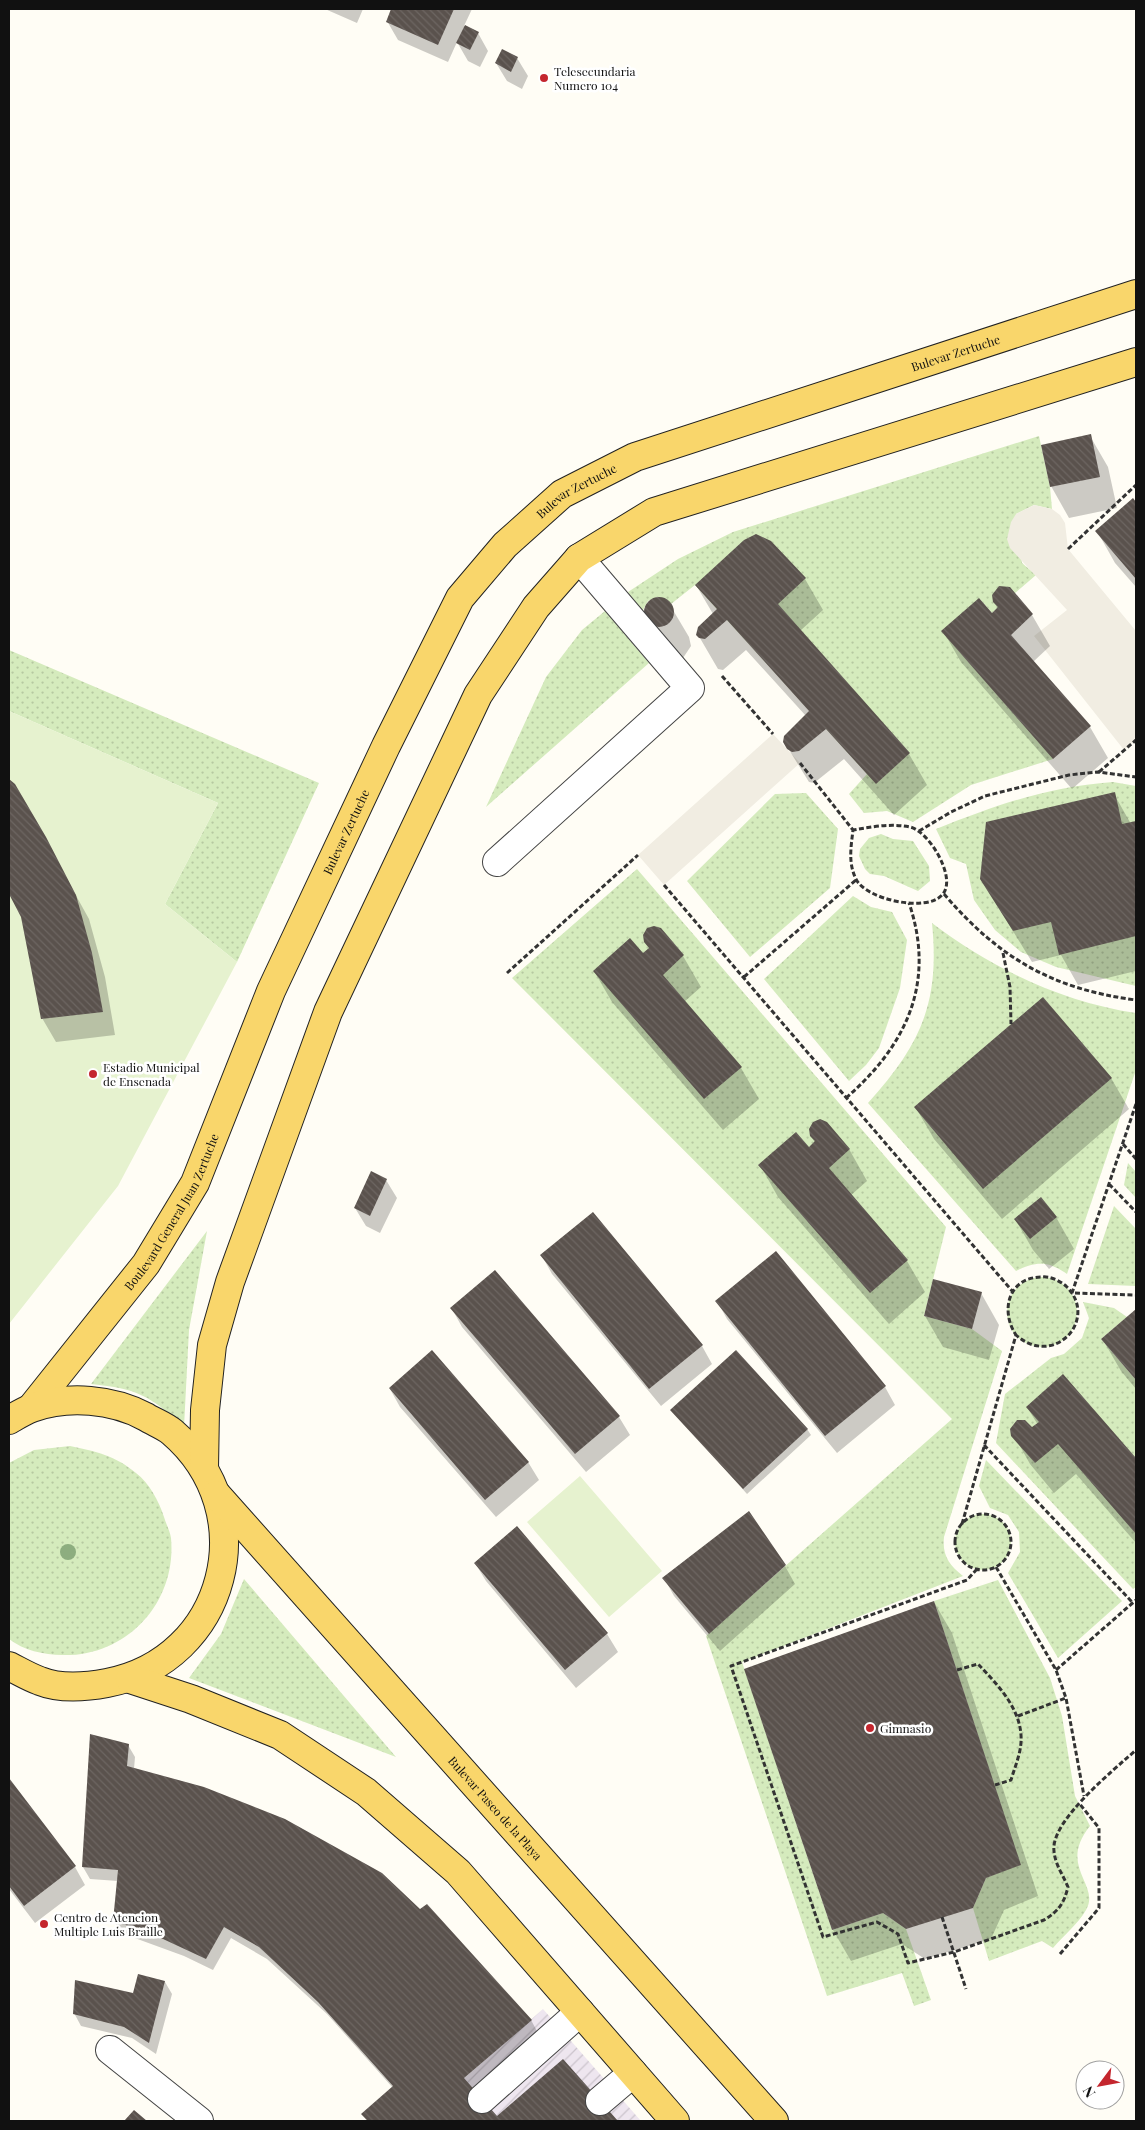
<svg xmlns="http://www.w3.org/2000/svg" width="1145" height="2130" font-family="'Playfair Display',serif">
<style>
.industrial{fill:url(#industrial-furrows)}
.grass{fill:url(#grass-dots)}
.pitch{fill:#e6f2cf}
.plaza{fill:#f1ede2}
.shadow{fill:#0003}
.building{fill:url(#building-back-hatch)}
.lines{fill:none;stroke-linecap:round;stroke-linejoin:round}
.minor-casing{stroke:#444;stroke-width:30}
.major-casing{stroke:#222;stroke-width:30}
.path{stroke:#333;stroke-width:3;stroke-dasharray:5 2.5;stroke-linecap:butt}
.minor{stroke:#fff;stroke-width:28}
.major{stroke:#f9d66b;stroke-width:28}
.tree{fill:#8dad7f}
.poi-dot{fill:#c4262e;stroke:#fff;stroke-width:2}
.labels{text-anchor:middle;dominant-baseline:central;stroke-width:5;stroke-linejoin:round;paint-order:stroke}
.poi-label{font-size:12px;fill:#111;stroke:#fff;text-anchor:start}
.street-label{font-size:12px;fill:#111;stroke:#fff}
</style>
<defs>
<pattern id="industrial-furrows" width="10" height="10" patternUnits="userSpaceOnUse" patternTransform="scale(1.25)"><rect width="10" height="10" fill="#eee6ef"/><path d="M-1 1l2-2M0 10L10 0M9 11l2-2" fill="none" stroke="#cbc4cc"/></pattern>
<pattern id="grass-dots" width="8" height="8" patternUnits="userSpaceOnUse" patternTransform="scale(1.25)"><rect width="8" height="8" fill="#d5ebbd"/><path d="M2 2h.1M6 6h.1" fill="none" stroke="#b6c8a1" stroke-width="1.8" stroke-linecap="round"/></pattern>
<pattern id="building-back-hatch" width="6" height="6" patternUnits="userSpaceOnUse" patternTransform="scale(1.25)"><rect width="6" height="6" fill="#5a524d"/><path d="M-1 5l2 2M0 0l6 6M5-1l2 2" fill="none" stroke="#6d6662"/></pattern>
</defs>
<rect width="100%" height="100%" fill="#fffdf5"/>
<path class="industrial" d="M543 2009 641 2121H424L420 2117Z"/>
<path class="grass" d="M1039 436 1050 487 1052 509 1034 505 1016 514 1022 563 1036 575 992 613 979 598 1053 759 971 785 913 822 887 811 864 813 849 794 867 774 695 585 671 604 657 597 648 601 643 610H638L628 592 678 559 733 532Z
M605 611 649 663 486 807 546 677 582 630Z
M9 650 319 783 237 962 165 904 218 803 9 711Z
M1113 782 1136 786V986L1056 967 1021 952 995 930 974 900 966 864 950 858 936 829C997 805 1046 787 1113 782Z
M806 793 838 829 830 888 750 957 687 881 775 794Z
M881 834 893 839 913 841 929 866 930 881 918 891 884 876 870 874 865 869 859 856 860 849 869 838Z
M637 869 946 1227 924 1316 972 1329 1002 1351 944 1537C942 1555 949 1565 963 1576L742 1662 832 1930 883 1913 906 1929 931 2000 914 2006 902 1973 827 1996 706 1636 952 1419 512 978Z
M853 896 871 907 892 912 907 940 900 988 879 1048 866 1065 849 1081 764 979Z
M932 923C991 968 1062 1002 1136 1013V1070L1067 1274C1048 1261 1037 1261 1016 1271L868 1103C921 1044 940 1003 932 923Z
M1128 1163 1136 1172V1198L1124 1185Z
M1114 1206 1136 1229V1286L1088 1284Z
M207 1231 189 1330 184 1427C149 1395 138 1389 91 1384Z
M1007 1312a35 35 0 1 1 70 0a35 35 0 1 1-70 0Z
M1083 1302 1114 1308 1127 1317 1101 1339 1136 1380V1587L1133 1589 996 1443 1005 1394 1051 1358 1064 1354 1082 1338 1089 1318Z
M70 1446C95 1451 116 1456 136 1473 149 1483 159 1501 164 1517 166 1524 170 1531 171 1538 177 1603 126 1657 62 1655 44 1655 23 1650 9 1639V1463L34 1450Z
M986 1460 1122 1601 1058 1658 1008 1573 1020 1552 1019 1532 1008 1515 990 1508 979 1486Z
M955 1542a28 28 0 1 1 56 0a28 28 0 1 1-56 0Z
M244 1579 396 1757 189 1678 221 1634Z
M998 1580 1050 1678 1062 1716 1075 1796 1090 1826C1057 1867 1101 1884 1086 1910 1078 1924 1063 1936 1053 1948L1042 1941 989 1961 973 1908 986 1878 1020 1864 934 1601Z"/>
<path class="pitch" d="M9 711 218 803 165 904 237 962 118 1186 9 1324Z
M580 1476 662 1571 609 1617 527 1522Z"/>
<path class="plaza" d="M1034 505 1052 509 1060 515 1065 523 1068 549 1136 631V740L1124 750 1034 636 1067 610 1010 548 1007 539 1011 522 1016 514Z
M773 734 800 763 664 885 638 855Z"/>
<path class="shadow" d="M325 9H363L357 23Z
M393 9H472L464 26 478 33 488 51 480 67 468 61 457 42 448 62 398 40 387 21Z
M517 58 528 76 522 89 507 81 496 63Z
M1090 436 1108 467 1117 508 1069 518 1051 486Z
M1133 500 1136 504V587L1115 563 1097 531Z
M770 542 805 579 823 610 800 631 909 754 927 785 894 815 844 759 814 783 809 782 786 745 806 716 746 650 723 670 718 669 697 633 713 614 696 585Z
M1009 589 1032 615 1050 646 1033 662 1090 727 1108 758 1072 789 961 662 943 631 992 615 998 609 994 602Z
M657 599 670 605 689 637 691 646 683 658 674 659 648 623 644 610 649 602Z
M9 780 14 785 28 809 89 919 105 977 115 1035 56 1042 42 1018 22 916 9 891Z
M1114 794 1131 824 1136 822V971L1078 985 1061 955 1032 962 1000 910Z
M650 949 683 956 701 987 684 1002 741 1068 759 1099 723 1130 612 1002 594 971 643 955Z
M1111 1078 1129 1109 1002 1219 934 1139 916 1108Z
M811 1136 849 1149 867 1181 850 1196 907 1261 925 1292 889 1324 778 1197 760 1165 809 1149 815 1143Z
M386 1180 397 1198 380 1233 366 1226 355 1208Z
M593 1213 702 1346 712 1364 661 1406 552 1274 542 1256Z
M1056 1217 1074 1249 1049 1269 1033 1250 1015 1219Z
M776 1253 885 1387 895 1405 837 1453 727 1319 717 1301Z
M495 1272 619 1417 630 1435 586 1472 462 1327 452 1309Z
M981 1293 999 1325 989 1360 943 1347 925 1316Z
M1136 1311V1389L1121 1371 1103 1340Z
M1063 1376 1136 1460V1543L1076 1474 1054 1493 1030 1464 1012 1432 1032 1429 1038 1425 1027 1407Z
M390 1389 528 1462 539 1480 496 1517 400 1407Z
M672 1410 807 1429 811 1435 747 1494Z
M517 1527 607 1634 618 1652 576 1688 486 1581 475 1563Z
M785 1566 795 1584 720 1651 674 1596 664 1578Z
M934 1602 952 1633 1038 1896 1004 1910 991 1939 925 1959 902 1944 851 1961 833 1930 746 1669Z
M128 1745 135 1757 134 1769 531 2020 538 2033 472 2089 497 2118 563 2061 616 2121H367L362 2114 393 2088 327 2014 267 1959 231 1938 213 1970 184 1956 121 1933 114 1921 118 1881 90 1879 83 1867Z
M9 1780 75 1867 85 1885 35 1923 9 1889Z
M165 1982 172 1994 156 2054 132 2038 81 2026 74 2013Z"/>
<path class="building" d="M391 9H454L438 45 386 22Z
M465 25 479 32 470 50 456 43Z
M502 49 518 57 511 72 495 63Z
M1091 434 1100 477 1050 487 1041 445Z
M1133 498 1136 502V579L1095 531Z
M756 534 771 541 806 578 778 604 910 753 876 784 826 729 799 751 792 752 787 749 783 742 784 736 809 711 727 620 705 639 699 638 696 635 698 627 717 609 695 585 744 540Z
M999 586 1010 587 1033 614 1011 635 1091 726 1053 759 941 631 979 598 992 613 998 607 993 602 992 595Z
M644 612a15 15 0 1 1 30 0a15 15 0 1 1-30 0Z
M9 779 15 784 46 837 76 895 92 953 103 1012 41 1019 21 917 9 894Z
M1115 792 1122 824 1136 821V936L1059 955 1051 922 1013 931 980 879 986 822Z
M654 926 661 928 684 955 663 975 742 1067 704 1099 593 971 630 938 643 953 649 948 644 942 643 935 647 928Z
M1043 997 1112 1078 983 1189 914 1107Z
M820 1119 827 1122 850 1149 829 1168 908 1260 870 1293 758 1165 796 1132 809 1147 815 1141 810 1136 809 1129 813 1122Z
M371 1171 387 1179 370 1216 354 1208Z
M1041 1197 1057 1217 1030 1239 1014 1219Z
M593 1212 703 1345 649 1389 540 1255Z
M776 1251 886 1386 825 1436 715 1301Z
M495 1270 620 1416 575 1454 450 1308Z
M933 1279 982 1292 972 1329 924 1316Z
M1136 1309V1380L1101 1339Z
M432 1350 529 1462 485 1500 389 1388Z
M736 1350 808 1429 743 1489 670 1410Z
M1063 1374 1136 1458V1534L1058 1444 1035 1463 1011 1436 1010 1429 1017 1420H1025L1032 1427 1039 1422 1026 1407Z
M749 1511 786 1565 709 1634 662 1578Z
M517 1526 608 1633 565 1670 474 1563Z
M934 1601 1021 1865 986 1878 973 1908 906 1929 883 1913 832 1930 744 1669Z
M90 1734 129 1744 127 1766 204 1787 285 1819 382 1873 420 1909 427 1904 532 2020 464 2078 497 2116 563 2059 618 2121H368L361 2114 393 2086 318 2002 259 1947 224 1927 206 1959 148 1932 113 1921 118 1870 82 1867Z
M9 1778 76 1866 24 1906 9 1886Z
M138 1974 165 1981 149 2043 124 2027 73 2014 75 1980 133 1993Z
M134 2110 147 2121H124Z"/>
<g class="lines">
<defs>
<path id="minor" d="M497 862 690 688 579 558
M110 2050 199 2121
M482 2099 580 2012
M600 2101 633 2073"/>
<g id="major">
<path id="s1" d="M32 1407 146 1264 195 1183 271 991 386 746 460 598 505 545 562 494 635 457 1136 294"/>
<path d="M9 1420C16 1416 24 1411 32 1408 68 1395 113 1399 146 1417 154 1422 165 1426 172 1432 265 1512 227 1660 107 1683 86 1687 60 1689 40 1681 29 1677 19 1671 9 1666"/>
<path d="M204 1468 205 1410 212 1345 230 1282 328 1012 478 695 536 607 579 558 654 512 1136 362"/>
<path id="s2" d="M217 1495 774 2121"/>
<path d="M130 1679 191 1699 280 1735 366 1792 458 1872 675 2121"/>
</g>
</defs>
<use href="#minor" class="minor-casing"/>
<use href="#major" class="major-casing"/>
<path class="path" d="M1068 549 1136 485
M722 676 773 734
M800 763 853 830C851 847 848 863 856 879 865 899 926 913 942 895 958 879 929 831 910 827 891 823 871 827 853 830
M1099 772 1136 740
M919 831 951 812 985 796 1069 775 1098 772 1136 777
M664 885 1013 1292
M944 894C999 958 1052 989 1136 1000
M1003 953 1010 987 1011 1024
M507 973 638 855
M744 977 856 880
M846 1098C907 1045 936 982 909 903
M1136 1104 1072 1293 1136 1295
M1123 1144 1136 1159
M1109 1184 1136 1212
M984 1445 1133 1603
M955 1542a28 28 0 1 1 56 0a28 28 0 1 1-56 0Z
M962 1524 1016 1335C1000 1311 1008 1277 1042 1277 1050 1276 1060 1281 1066 1286 1100 1319 1054 1369 1016 1335
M996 1567 1056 1670 1066 1698 1084 1796
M977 1569 967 1580 731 1666 823 1937 877 1922 898 1934 908 1963 954 1952 1044 1920C1059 1911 1064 1903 1068 1887 1063 1875 1055 1864 1054 1851 1050 1821 1115 1769 1136 1750
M957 1670 978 1664C1000 1687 1027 1715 1020 1750 1018 1760 1014 1770 1011 1780L995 1785
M1056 1670 1136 1600
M1018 1716 1066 1698
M942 1917 966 1989
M1060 1954 1099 1908V1828L1079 1803"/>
<use href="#minor" class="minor"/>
<use href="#major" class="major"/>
</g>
<circle class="tree" cx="68" cy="1552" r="8"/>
<g class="poi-dot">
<circle cx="544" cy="78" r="5"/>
<circle cx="93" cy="1074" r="5"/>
<circle cx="870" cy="1728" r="5"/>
<circle cx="44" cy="1924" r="5"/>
</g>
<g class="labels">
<g class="poi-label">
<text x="554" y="71">Telesecundaria<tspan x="554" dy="14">Numero 104</tspan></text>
<text x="103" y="1067">Estadio Municipal<tspan x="103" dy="14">de Ensenada</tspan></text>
<text x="880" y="1728">Gimnasio</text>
<text x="54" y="1917">Centro de Atencion<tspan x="54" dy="14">Multiple Luis Braille</tspan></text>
</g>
<g class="street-label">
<text stroke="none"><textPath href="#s1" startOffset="1485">Bulevar Zertuche</textPath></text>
<text stroke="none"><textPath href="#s1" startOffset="1080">Bulevar Zertuche</textPath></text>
<text stroke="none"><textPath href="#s1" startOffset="660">Bulevar Zertuche</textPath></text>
<text stroke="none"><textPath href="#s1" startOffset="241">Boulevard General Juan Zertuche</textPath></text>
<text stroke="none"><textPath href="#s2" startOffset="419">Bulevar Paseo de la Playa</textPath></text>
</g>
</g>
<rect width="1145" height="2130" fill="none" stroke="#111111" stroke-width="20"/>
<g transform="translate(1100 2085) rotate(238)"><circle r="24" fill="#ffffff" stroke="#a0a0a0"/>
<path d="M0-4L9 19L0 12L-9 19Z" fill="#c4262e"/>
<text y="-8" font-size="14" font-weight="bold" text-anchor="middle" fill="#111111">N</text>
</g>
</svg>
